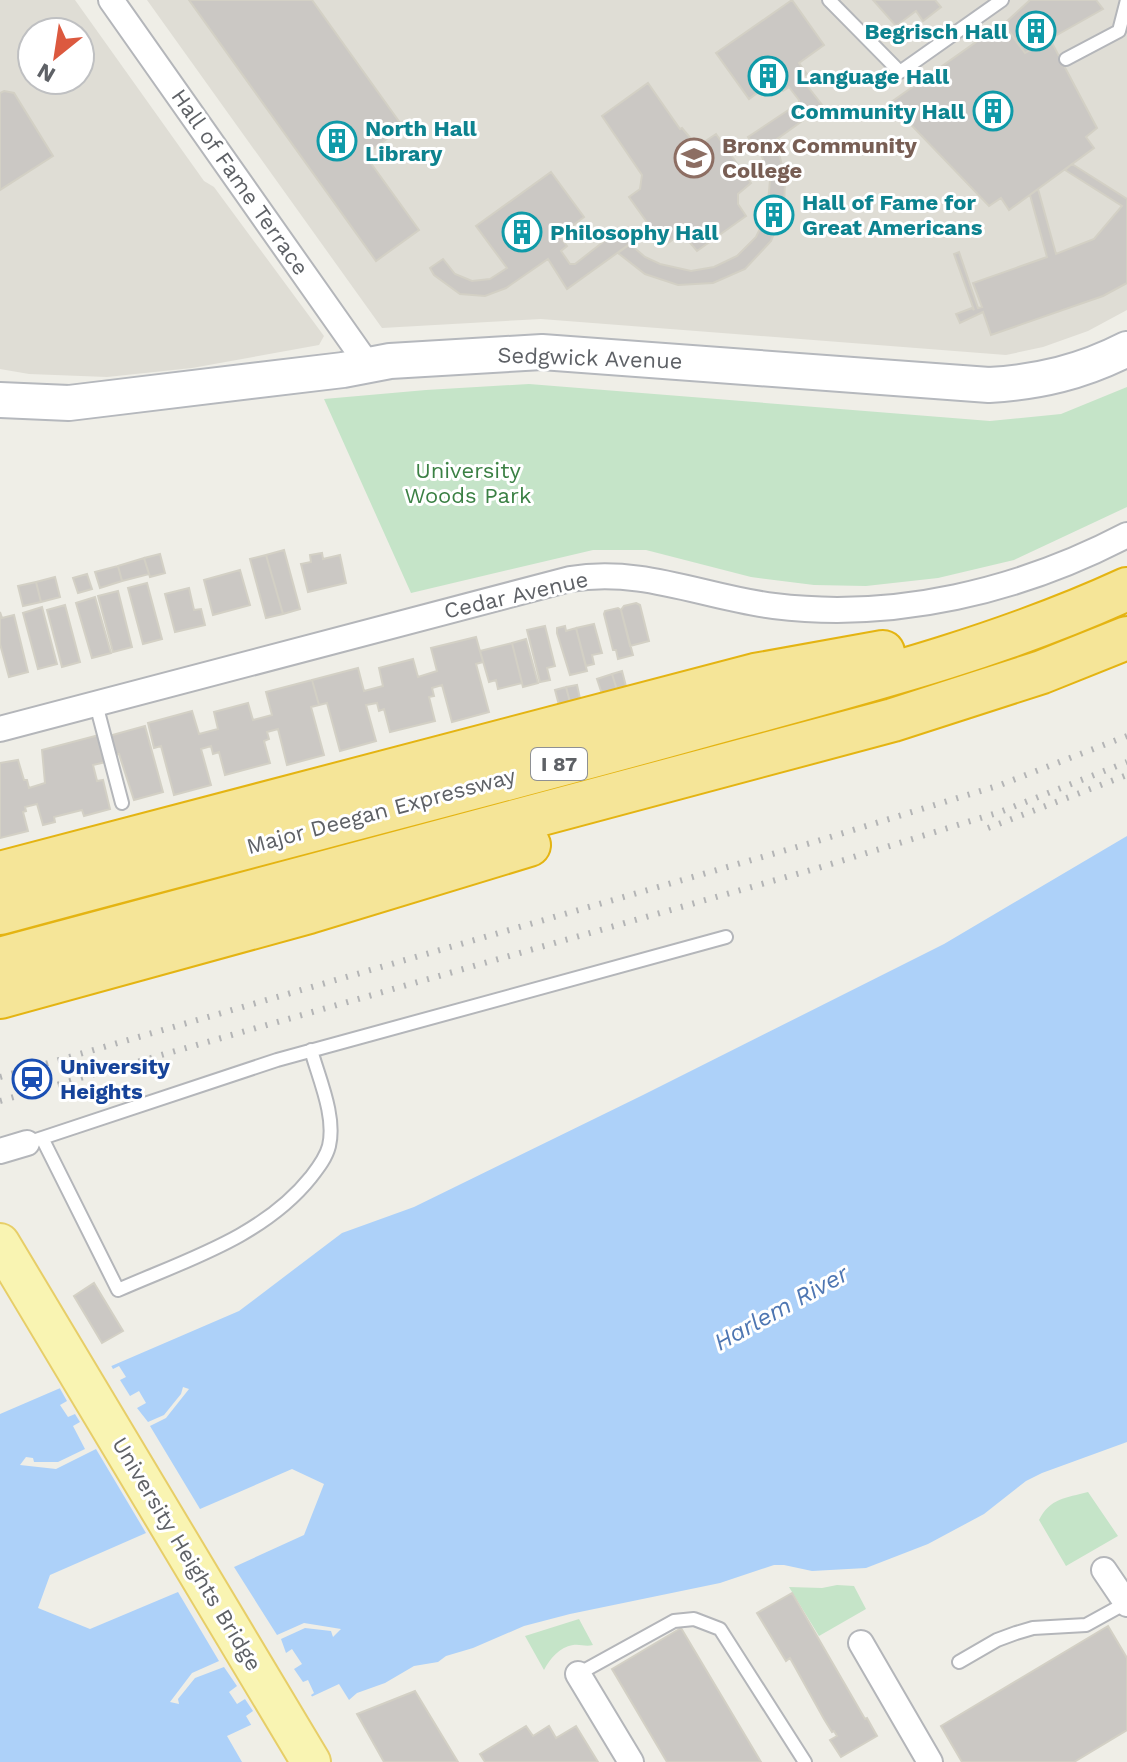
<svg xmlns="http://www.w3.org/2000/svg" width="1127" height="1762" font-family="'Work Sans',sans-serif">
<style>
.education{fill:#dfddd5;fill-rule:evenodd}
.green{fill:#c5e4c8}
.water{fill:#add1f9}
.pier{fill:#efeee7}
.building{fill:#cbc8c4;stroke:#d3d0c5;stroke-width:2}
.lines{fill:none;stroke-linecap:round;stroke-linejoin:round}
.lane-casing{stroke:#b4b6ba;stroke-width:16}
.street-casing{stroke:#b4b6ba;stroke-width:28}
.secondary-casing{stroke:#b5b8bd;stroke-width:38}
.primary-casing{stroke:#e7ce68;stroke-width:42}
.highway-casing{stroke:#e4b412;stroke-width:46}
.lane{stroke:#fff;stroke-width:12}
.street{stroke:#fff;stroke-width:24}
.secondary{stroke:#fff;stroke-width:34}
.primary{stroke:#f9f4b2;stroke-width:38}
.highway{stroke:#f5e598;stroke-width:42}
.rail{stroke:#b4b5b6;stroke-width:6;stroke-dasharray:2 10;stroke-linecap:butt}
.labels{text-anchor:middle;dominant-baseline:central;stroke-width:6;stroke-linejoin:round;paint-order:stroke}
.shield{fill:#fff;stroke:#8e9094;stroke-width:2}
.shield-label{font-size:20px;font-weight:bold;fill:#5e6166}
.culture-label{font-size:22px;font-weight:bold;fill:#0d838f;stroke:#fff;text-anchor:start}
.education-label{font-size:22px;font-weight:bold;fill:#785e54;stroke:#fff;text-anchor:start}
.street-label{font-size:22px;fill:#5e6166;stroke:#fff}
.park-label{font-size:22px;fill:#3b8044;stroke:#fff}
.transit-label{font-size:22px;font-weight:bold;fill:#164399;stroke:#fff;text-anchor:start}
.water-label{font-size:24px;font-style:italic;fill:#4e76b2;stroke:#fff}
</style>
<rect width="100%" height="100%" fill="#efeee7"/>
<path class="education" d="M0 0H75L204 181 214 187 324 336 319 345 192 368 107 377 29 374 0 369ZM32 32H80V80H32Z
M147 0H1127V310L1088 331 1043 347 1006 355 541 319 382 328Z"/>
<path class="green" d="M529 384 990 421 1061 414 1127 387V507L1014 560 938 578 866 586 814 585 751 577 646 550H593L411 593 324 399 426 390Z
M1088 1492 1118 1536 1066 1566 1039 1520C1050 1498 1066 1498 1088 1492Z
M837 1585 854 1586 866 1609 819 1636 789 1587 822 1588Z
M579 1619 593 1645C585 1647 581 1644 573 1645 559 1647 550 1659 544 1670L525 1636Z"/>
<path class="water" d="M1127 836V1442L1042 1473 1026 1481 984 1514 928 1544 866 1568 812 1571 784 1565H774L720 1583 570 1614 524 1626 473 1648 446 1656 438 1662 414 1666 385 1683 357 1693 349 1700 339 1684 227 1736 242 1762H0V1414L239 1311 342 1233 414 1207 643 1095 944 944Z"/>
<path class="pier" d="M109 1362 113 1369 119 1366 126 1377 120 1380 130 1396 139 1391 146 1403 137 1408 148 1422 164 1415 181 1394 183 1387 189 1389 166 1418 150 1426 200 1509 292 1469 324 1484 304 1535 234 1567 277 1635 304 1623 341 1629 333 1637 331 1631 305 1628 281 1639 286 1653 292 1649 302 1664 294 1669 303 1682 308 1680 314 1693 311 1695 314 1700 253 1728 246 1716 253 1711 245 1699 237 1704 229 1692 237 1686 224 1667 195 1678 178 1699 179 1704 170 1702 192 1673 219 1661 178 1592 90 1629 38 1608 50 1575 146 1533 96 1449 56 1469 20 1465 26 1457 33 1458 34 1462H58L85 1449 73 1426 80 1422 75 1414 68 1417 60 1405 67 1401 58 1385Z"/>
<path class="building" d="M189 0H312L403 127 365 155 419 230 376 261Z
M792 0 824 45 799 63 807 74 801 78 823 106 759 152 748 137 799 103V100L789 87 783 91 775 80 749 99 716 53Z
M873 0H935L941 7 923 21 916 11 896 26Z
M1030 0H1096L1103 9 1025 53 1004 24Z
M1003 23 1025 53 1050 39 1097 128 1086 137 1094 148 1009 210 1001 198 989 206 890 103Z
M648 83 680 129 682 128 692 140 704 142 716 134 751 183 738 194V204L746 216 697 251 686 238H675L664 246 629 197 640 189 642 175 602 116Z
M4 91 14 93 53 156 0 190V93Z
M773 142 780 157 785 179 784 209 771 241 745 269 713 283 678 285 645 274 618 253 630 244 645 257 660 264 691 271 714 267 737 256 756 237 767 214 770 180 760 151Z
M1072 164 1127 199V283L1103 296 991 335 983 312 960 323 956 314 972 308 974 310 954 254 959 252 978 308 982 307 973 283 1047 257 1030 195 1038 189 1056 254 1094 239 1122 206 1065 170Z
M551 172 584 217 559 236 567 246 561 251 570 264H575L621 228 631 243 567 289 548 259 506 288 485 296 460 294 434 275 430 268 443 259 455 274 472 281 490 279 507 268 476 226Z
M284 550 300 609 283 614 266 555Z
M322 553 323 559 340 555 346 583 308 592 301 564 311 562 310 555Z
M160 554 165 573 150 577 144 558Z
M266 555 283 614 266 618 250 559Z
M144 558 149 574 122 581 118 566Z
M118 566 122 581 100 588 95 572Z
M240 570 250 605 213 615 204 580Z
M87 574 92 589 78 593 73 578Z
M55 577 60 597 41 602 36 582Z
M36 582 41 602 23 606 18 586Z
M147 583 162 639 143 644 128 588Z
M189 588 194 610 201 609 205 625 175 632 165 594Z
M118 591 132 647 113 652 98 596Z
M95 597 111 653 92 658 76 603Z
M636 603 640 605 649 641 630 646 621 610 624 606Z
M65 605 80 662 62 667 47 610Z
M42 607 57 664 38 669 23 613Z
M618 608 621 610 633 655 618 659 616 650H613L604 614 605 611Z
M0 612 2 618 14 615 28 672 9 677 0 644Z
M594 624 602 653 592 655 594 664 586 666 576 628Z
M545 626 555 666 547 668 550 680 540 682 527 630Z
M565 626 566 631 576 628 587 671 570 675 557 633V628Z
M476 637 483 662 476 664 489 712 452 722 442 685 432 688 434 696 429 697 435 721 390 732 384 709 379 711 377 703 366 705 376 741 340 751 327 703 319 705 312 680 358 668 364 691 383 686 379 668 413 659 418 677 437 671 431 648Z
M526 639 538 683 523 687 512 643Z
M512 643 522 683 498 689 496 680 489 682 480 651Z
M622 671 627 690 618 693 612 674Z
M612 674 618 693 603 697 597 679Z
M312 680 319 705 311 707 324 755 287 765 278 729 267 732 269 739 264 741 270 763 225 775 219 752 213 754 211 746 201 749 211 785 174 795 161 746 154 748 148 723 192 711 199 734 218 729 214 712 248 703 253 720 272 715 266 692Z
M577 685 581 703 571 706 566 687Z
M566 687 571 706 560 709 555 690Z
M145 726 163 792 134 800 119 754 114 755 109 736Z
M99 735 106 762 93 765 97 781 103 780 110 809 84 816 82 810 54 817 55 822 43 825 37 804 25 807 26 811 23 812 28 831 0 838V763L18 760 24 780H27L29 788 45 783 42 750Z
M94 1283 123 1331 102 1343 74 1296Z
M792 1593 865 1719 867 1718 877 1736 841 1757 830 1740 837 1736 834 1731 832 1732 824 1719 790 1658 786 1661 757 1613Z
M1108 1626 1127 1658V1730L1074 1762H962L941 1726Z
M681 1628 761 1762H667L612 1669Z
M415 1691 458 1762H384L357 1714Z
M526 1726 533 1736 549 1726 556 1738 576 1726 598 1762H485L480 1754Z"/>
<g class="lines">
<defs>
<path id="lane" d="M829 0 900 72 1002 0
M1066 59 1119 31 1127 0
M96 704 122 803
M42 1138 118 1290C186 1260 263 1237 311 1177 318 1168 326 1158 329 1146 336 1116 319 1079 311 1050
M27 1143 277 1060 726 937
M959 1662 997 1640 1016 1633 1033 1628 1086 1625 1126 1603
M578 1674 674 1621 694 1619 720 1629 805 1762"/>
<path id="street" d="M111 0 368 365
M0 729 570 579C643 567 703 597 774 606 895 621 1020 591 1127 535
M0 1151 27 1143
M1104 1570 1127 1604
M861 1643 930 1762
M578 1674 631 1762"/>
<path id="secondary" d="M0 400 69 403 343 370 390 361 542 352 989 385C1039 382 1082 372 1127 349"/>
<path id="primary" d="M0 1243 311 1762"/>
<path id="highway" d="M0 873 755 675 883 652
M0 913C232 850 464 792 696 728 841 688 990 652 1127 589
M0 959 893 720 1042 672 1127 638
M0 997 309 912 529 845"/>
</defs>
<use href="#lane" class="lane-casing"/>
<use href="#street" class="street-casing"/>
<use href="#secondary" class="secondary-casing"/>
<use href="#primary" class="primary-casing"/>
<use href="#highway" class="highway-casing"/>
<use href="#lane" class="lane"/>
<use href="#street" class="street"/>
<use href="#secondary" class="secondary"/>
<use href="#primary" class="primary"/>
<use href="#highway" class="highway"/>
<path class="rail" d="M988 828 1127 775
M0 1077 814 842 1000 785 1127 736
M0 1101 818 868 1000 812 1127 762"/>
</g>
<defs>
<symbol id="building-ring" viewBox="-11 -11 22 22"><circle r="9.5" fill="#fff" stroke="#0f9aa8" stroke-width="1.5"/><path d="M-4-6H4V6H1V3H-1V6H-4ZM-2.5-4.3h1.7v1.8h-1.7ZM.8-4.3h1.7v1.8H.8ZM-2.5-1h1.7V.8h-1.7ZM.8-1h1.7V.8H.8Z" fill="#0f9aa8"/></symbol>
<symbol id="university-ring" viewBox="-11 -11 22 22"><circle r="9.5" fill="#fff" stroke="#8d6e63" stroke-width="1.5"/><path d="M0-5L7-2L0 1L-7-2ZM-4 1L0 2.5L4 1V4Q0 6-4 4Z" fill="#8d6e63"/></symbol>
<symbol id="station-ring" viewBox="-11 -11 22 22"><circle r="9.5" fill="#fff" stroke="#1a4fb4" stroke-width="1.5"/><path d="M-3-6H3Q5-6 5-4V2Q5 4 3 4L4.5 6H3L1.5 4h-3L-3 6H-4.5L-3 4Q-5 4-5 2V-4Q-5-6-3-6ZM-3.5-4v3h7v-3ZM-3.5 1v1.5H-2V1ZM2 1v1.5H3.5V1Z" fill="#1a4fb4"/></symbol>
</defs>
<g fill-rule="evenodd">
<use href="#building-ring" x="1014" y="9" width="44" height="44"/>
<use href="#building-ring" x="746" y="54" width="44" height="44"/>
<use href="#building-ring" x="971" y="89" width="44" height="44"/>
<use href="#building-ring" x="315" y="119" width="44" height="44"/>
<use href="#university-ring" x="672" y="136" width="44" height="44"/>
<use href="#building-ring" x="752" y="193" width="44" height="44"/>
<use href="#building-ring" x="500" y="210" width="44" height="44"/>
<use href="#station-ring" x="10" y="1057" width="44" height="44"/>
</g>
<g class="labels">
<rect class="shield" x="531" y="748" width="56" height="32" rx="6"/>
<g class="shield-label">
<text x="559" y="764">I 87</text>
</g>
<g class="culture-label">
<text x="1008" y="31" text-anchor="end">Begrisch Hall</text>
<text x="796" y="76">Language Hall</text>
<text x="965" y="111" text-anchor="end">Community Hall</text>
<text x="365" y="128">North Hall<tspan x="365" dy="25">Library</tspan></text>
<text x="802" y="202">Hall of Fame for<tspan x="802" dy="25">Great Americans</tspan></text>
<text x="550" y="232">Philosophy Hall</text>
</g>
<g class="education-label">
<text x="722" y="145">Bronx Community<tspan x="722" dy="25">College</tspan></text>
</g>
<g class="street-label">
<text transform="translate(240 182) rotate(55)">Hall of Fame Terrace</text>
<text transform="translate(590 358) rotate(2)">Sedgwick Avenue</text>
<text transform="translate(516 595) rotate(-13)">Cedar Avenue</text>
<text transform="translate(381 811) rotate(-15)">Major Deegan Expressway</text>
<text transform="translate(187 1554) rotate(59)">University Heights Bridge</text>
</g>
<g class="park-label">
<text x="468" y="470">University<tspan x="468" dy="25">Woods Park</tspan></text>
</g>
<g class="transit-label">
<text x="60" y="1066">University<tspan x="60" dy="25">Heights</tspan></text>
</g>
<g class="water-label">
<text transform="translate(781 1308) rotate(-29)">Harlem River</text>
</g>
</g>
<g transform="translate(56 56) rotate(210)"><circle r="38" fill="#ffffff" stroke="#bfc0c2" stroke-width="2"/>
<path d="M0-6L14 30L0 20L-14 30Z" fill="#dc593f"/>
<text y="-12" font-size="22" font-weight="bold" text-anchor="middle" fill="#5e6166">N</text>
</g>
</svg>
